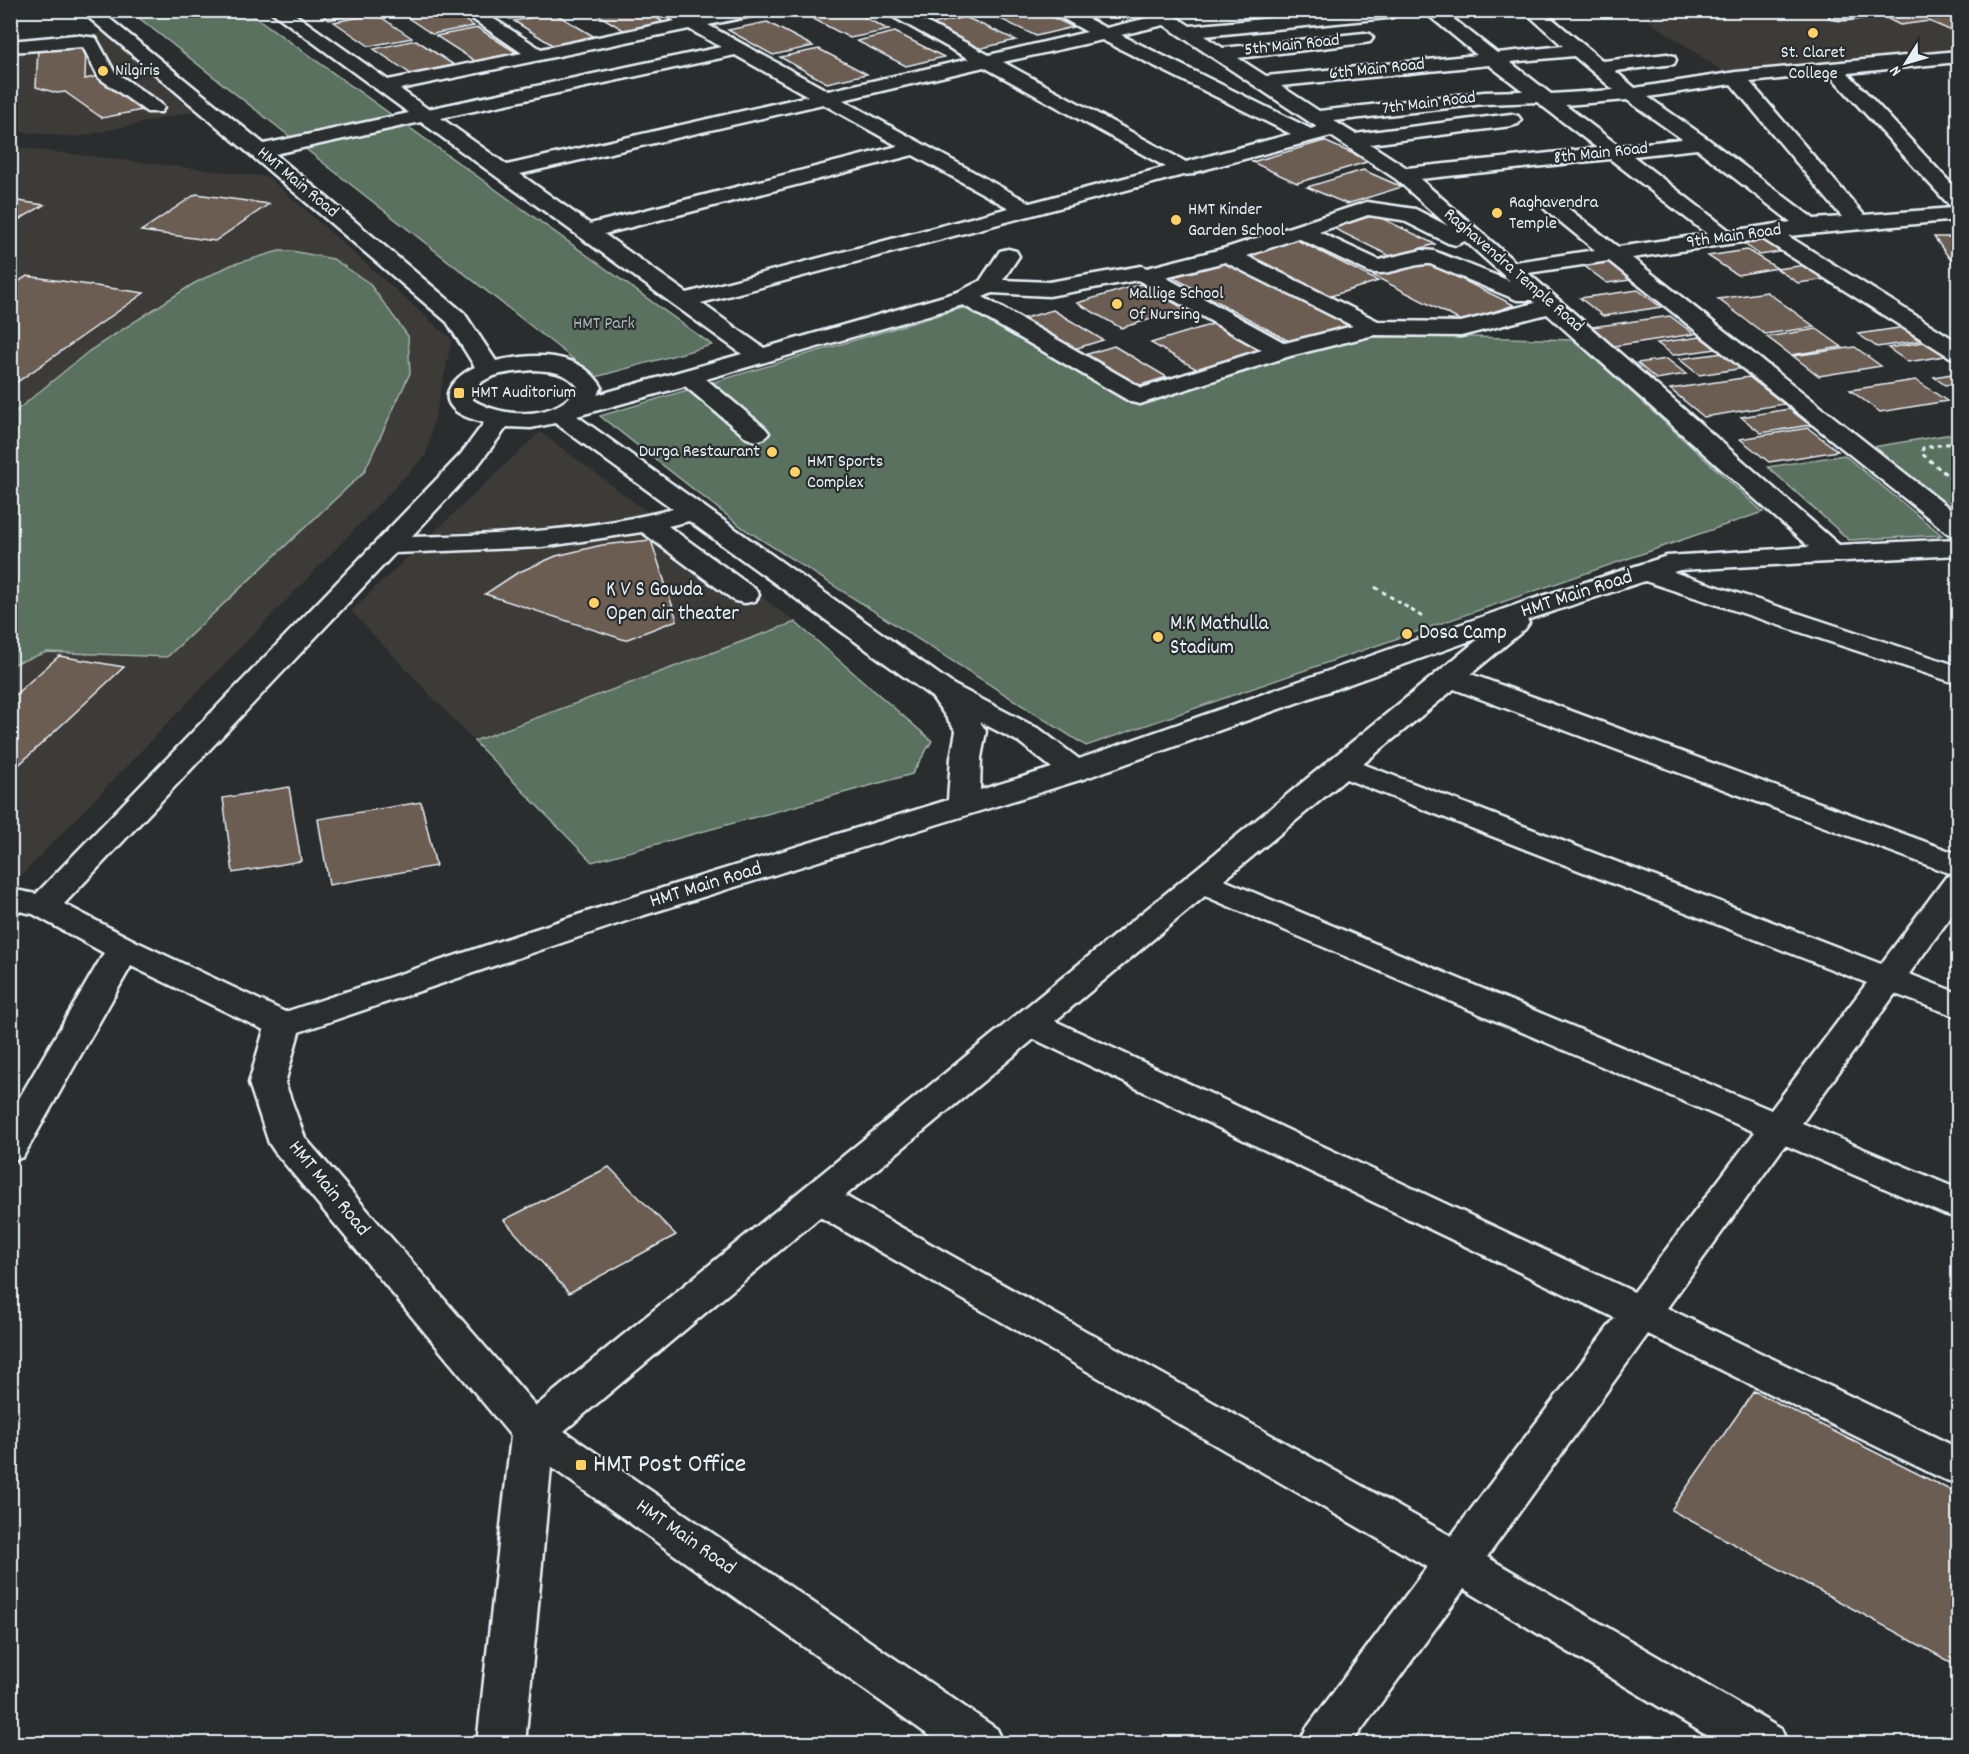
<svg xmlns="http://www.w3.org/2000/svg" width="1969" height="1754" font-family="Dekko,sans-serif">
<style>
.built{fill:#3e3b39}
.green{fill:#5a715e;stroke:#a1b1ab;stroke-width:1.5}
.building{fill:#6c5d53;stroke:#e8f1f8;stroke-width:1.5}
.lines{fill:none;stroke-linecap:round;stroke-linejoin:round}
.minor-casing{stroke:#e8f1f8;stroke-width:5}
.path{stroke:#e8f1f8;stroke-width:3;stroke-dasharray:4.5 4;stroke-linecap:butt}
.minor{fill:#2a2d2e;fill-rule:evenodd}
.poi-dot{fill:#ffd166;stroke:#2a2d2e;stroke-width:2}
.labels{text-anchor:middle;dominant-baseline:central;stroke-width:4.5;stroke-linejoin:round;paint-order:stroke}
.far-street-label{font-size:18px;fill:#e8f1f8;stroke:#2a2d2e}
.far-poi-label{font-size:18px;fill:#e8f1f8;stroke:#2a2d2e;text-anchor:start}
.far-park-label{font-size:18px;fill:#a8b7b3;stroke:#2a2d2e}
.poi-label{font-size:21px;fill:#e8f1f8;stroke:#2a2d2e;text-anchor:start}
.street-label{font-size:21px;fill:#e8f1f8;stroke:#2a2d2e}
.near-poi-label{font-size:26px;fill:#e8f1f8;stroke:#2a2d2e;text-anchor:start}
</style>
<rect width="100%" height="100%" fill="#2a2d2e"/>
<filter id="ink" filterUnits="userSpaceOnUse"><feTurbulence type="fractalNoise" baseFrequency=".0167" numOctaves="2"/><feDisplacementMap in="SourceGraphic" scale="12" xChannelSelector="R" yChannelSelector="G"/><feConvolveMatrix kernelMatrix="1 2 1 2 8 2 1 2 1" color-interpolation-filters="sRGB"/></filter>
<g filter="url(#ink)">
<path class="built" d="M1635 11H1958V56L1731 77Z
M103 33 199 110 77 137 11 131 10 45Z
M11 147 268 177 452 340 426 455 11 886Z
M540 432 795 622 474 741 351 611Z"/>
<path class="green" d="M130 11H247L712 345 596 377Z
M279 251H292L333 259 369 283 408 336 410 373 364 472 167 657 47 652 11 665V415L89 351 193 284 231 265Z
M966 307 1131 404 1369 334 1574 340 1763 512 1086 746 743 528 600 416Z
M1958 433V513L1873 447Z
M1844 455 1942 535 1849 540 1768 467Z
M795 622 932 741 912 774 592 862 474 741Z"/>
<path class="building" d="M316 10H370L371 11 329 20Z
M396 10H449L474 26 432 34Z
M496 10H549L550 11 510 19Z
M590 10H644L665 23 625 31Z
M822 10H850L889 30 850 38 804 14Z
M898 10H952L959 14 922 22Z
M993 10H1037L1073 27 1036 36 986 12Z
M1939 10H1958V32H1954L1929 21 1900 25 1886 18Z
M554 13 595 37 554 46 514 21Z
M376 14 412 38 369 46 334 22Z
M965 17 1016 40 978 49 928 25Z
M767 22 813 46 773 55 728 30Z
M478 28 517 53 475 61 436 36Z
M895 32 944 57 906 66 857 41Z
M416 40 454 65 411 74 374 49Z
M86 45 85 79 103 75 142 110 102 118 65 92 57 93 36 87 38 49Z
M819 49 867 74 827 83 780 57Z
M1324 141 1370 161 1297 183 1252 162Z
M1363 170 1402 187 1347 204 1307 187Z
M196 194 269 204 215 241 141 231Z
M18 201 44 205 10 225V205Z
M1375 215 1435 244 1392 257 1333 228Z
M1772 237 1792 250 1760 255 1740 241Z
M1934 237H1958V270Z
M1293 238 1378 281 1328 297 1242 252Z
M1747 250 1777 268 1737 275 1708 256Z
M1225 259 1353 327 1296 345 1169 275Z
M1422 260 1514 305 1463 322 1372 275Z
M1615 261 1639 279 1607 283 1583 265Z
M1813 264 1835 278 1798 283 1777 269Z
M27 276 144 293 10 387V287Z
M1141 284 1185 309 1121 328 1077 303Z
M1638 290 1661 307 1603 316 1580 298Z
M1767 292 1815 327 1765 334 1718 299Z
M1053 310 1103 340 1071 350 1021 319Z
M1670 316 1694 334 1614 346 1592 327Z
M1216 323 1263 349 1198 370 1151 343Z
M1912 326 1932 339 1877 347 1858 334Z
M1817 329 1842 347 1791 355 1767 337Z
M1700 337 1716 349 1673 355 1657 343Z
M1935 340 1957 354 1908 362 1888 348Z
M1114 346 1167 377 1134 387 1081 356Z
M1855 347 1881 366 1819 376 1793 356Z
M1723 353 1744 368 1699 375 1679 359Z
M1667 359 1686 374 1656 379 1637 363Z
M1958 373V383L1945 385 1934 377Z
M1749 377 1784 404 1704 417 1670 389Z
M1916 380 1947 401 1880 412 1850 390Z
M1789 409 1810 425 1761 433 1741 417Z
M1808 428 1838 451 1769 462 1740 439Z
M651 540 677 620 625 640 485 594 517 573 556 556 602 545Z
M59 656 124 667 10 773V699Z
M289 787 301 861 233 873 223 798Z
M421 802 436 866 329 885 318 819Z
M609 1167 676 1235 569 1293 504 1220Z
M1754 1391 1958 1494V1666L1671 1510Z"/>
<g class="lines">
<defs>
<path id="minor" d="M80 10H99L264 144 409 113 269 10H289L388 80 522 53 459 10H480L541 49 675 21 660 10H682L694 17 727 10H763L761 14 708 25 828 91 969 59 881 10H903L989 55 1087 32 1048 10H1071L1106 28 1152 17 1145 10H1166L1190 26 1357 10H1394L1396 13 1393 17 1387 18 1204 36 1223 48 1364 33 1370 34 1373 38 1370 42 1364 43 1238 58 1266 76 1477 55 1422 10H1442L1497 53 1563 46 1523 10H1542L1603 61 1667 54 1674 56 1676 60 1674 64 1615 71 1635 88 1736 72 1958 51V62L1848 73 1958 191V220L1788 236 1958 342V359L1950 357 1763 239 1632 258 1958 515V536L1949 534 1609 261 1528 273 1839 545 1958 539V555L1680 570 1673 572 1958 666V684L1645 581 1527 620 1529 623 1525 629 1471 674 1958 854V907L1909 974 1958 993V1017L1895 994 1802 1123 1958 1189V1218L1944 1214 1785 1145 1667 1308 1958 1448V1484L1943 1479 1648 1334 1487 1557 1781 1729 1788 1744H1721L1464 1589 1351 1744H1299L1306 1729 1427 1567 820 1217 564 1431 997 1729 1004 1744H941L551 1467 525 1744H477L511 1436 275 1152 269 1143 249 1083 264 1030 131 966 23 1157 10 1161V1114L104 953 33 914 10 909V889L36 894 461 454 484 423C473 419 458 416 451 406 439 390 463 372 475 367L447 322ZM1164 25 1317 127 1311 129 1121 35ZM689 29 721 47 428 109 400 89ZM1102 40 1291 134 1186 162 1003 62ZM735 55 808 96 507 165 441 118ZM1574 56 1614 90 1551 94 1510 62ZM1489 65 1523 91 1484 92 1319 111 1281 86ZM984 67 1166 167 1030 203 843 100ZM1829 74 1951 207 1953 208 1864 215 1750 82ZM1731 84 1842 217 1814 219 1708 139 1648 97ZM1627 100 1682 139 1619 146 1565 105ZM1537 102 1597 148 1407 168 1370 144 1511 126 1518 124 1521 120 1518 116 1511 114 1355 134 1334 121 1484 104ZM823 104 898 146 590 224 520 174ZM421 122 742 354 597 395 602 387C579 350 534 353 496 361L464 313 275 154ZM1331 136 1396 179 1448 226 1415 209 1367 202 1226 248 1147 268 1141 266 1049 282 1003 280 1019 256 1016 251 1008 249 1000 251 980 281 958 292 764 348 701 303 1183 175 1193 174 1195 172ZM1697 149 1791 222 1730 231 1633 156ZM913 155 1009 208 687 293 604 234ZM1610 159 1707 234 1618 247 1561 203 1554 201 1547 203 1543 207 1547 211 1595 250 1515 262 1420 179ZM1368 215 1402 220 1448 243 1456 245 1465 241 1510 281 1434 251 1422 250 1379 260 1319 232ZM1298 238 1369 272C1389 277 1410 263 1430 264L1517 300H1532L1535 303 1461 322 1378 321 1247 256ZM1225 262 1353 326 1285 343 1165 277ZM1138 280 1262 350 1142 388 983 297 992 293 1049 296ZM963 305 1131 402 1140 404 1290 356 1374 335 1461 336 1547 314 1809 547 1667 556 1524 602 1079 759 1041 730 954 685 577 416 685 386 747 438 756 441 765 438 769 433 765 428 706 379ZM534 370C551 371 567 372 578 387 557 420 504 419 473 400V392C484 372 515 372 534 370ZM555 423 673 509C587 531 499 535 411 537L479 464 507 427 531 428ZM689 521 932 697 956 731 951 758 948 800 614 903 285 1012 135 941 64 904 395 553 542 547 642 532 735 601 745 603 755 601 759 595 755 589 668 526ZM1481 637 536 1406 305 1138 285 1083 299 1032 638 917 1086 778ZM1454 689 1946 872 1956 874 1946 877 1881 964 1363 764ZM980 722 1019 742 1052 768 980 790 981 758 986 731ZM1346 779 1867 983 1771 1110 1224 880ZM1205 896 1755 1132 1634 1292 1055 1021ZM1034 1039 1615 1318 1451 1536 845 1196Z
M1832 10H1875C1868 19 1843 20 1832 18L1829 14Z
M75 35 96 38 114 71 161 104 164 108 161 112H147L99 78 83 47 10 52V41Z"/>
</defs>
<use href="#minor" class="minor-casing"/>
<path class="path" d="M1958 442 1923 448 1922 454 1958 484
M1375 587 1424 618"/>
<use href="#minor" class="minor"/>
</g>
</g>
<g class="poi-dot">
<circle cx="1813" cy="33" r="6"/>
<circle cx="103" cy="71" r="6"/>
<circle cx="1497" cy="213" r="6"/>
<circle cx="1176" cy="220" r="6"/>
<circle cx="1117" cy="304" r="6"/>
<rect x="453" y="387" width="12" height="12" rx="3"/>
<circle cx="772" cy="452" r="6"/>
<circle cx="795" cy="472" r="6"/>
<circle cx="594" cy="603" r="6"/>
<circle cx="1407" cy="634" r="6"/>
<circle cx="1158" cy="637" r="6"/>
<rect x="575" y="1459" width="12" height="12" rx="3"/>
</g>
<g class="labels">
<g class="far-street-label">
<text transform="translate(1292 46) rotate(-6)">5th Main Road</text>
<text transform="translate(1377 70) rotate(-6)">6th Main Road</text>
<text transform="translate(1429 104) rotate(-7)">7th Main Road</text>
<text transform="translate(1601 154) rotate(-6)">8th Main Road</text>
<text transform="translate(297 183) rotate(40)">HMT Main Road</text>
<text transform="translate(1734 237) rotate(-8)">9th Main Road</text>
<text transform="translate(1513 271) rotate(41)">Raghavendra Temple Road</text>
</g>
<g class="far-poi-label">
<text x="1813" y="53" text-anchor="middle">St. Claret<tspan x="1813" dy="21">College</tspan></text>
<text x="115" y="71">Nilgiris</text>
<text x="1509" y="203">Raghavendra<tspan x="1509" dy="21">Temple</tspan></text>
<text x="1188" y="210">HMT Kinder<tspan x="1188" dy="21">Garden School</tspan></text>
<text x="1129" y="294">Mallige School<tspan x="1129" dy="21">Of Nursing</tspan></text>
<text x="471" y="393">HMT Auditorium</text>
<text x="760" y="452" text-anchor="end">Durga Restaurant</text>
<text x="807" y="462">HMT Sports<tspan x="807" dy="21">Complex</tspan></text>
</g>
<g class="far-park-label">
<text x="604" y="324">HMT Park</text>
</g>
<g class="poi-label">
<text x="606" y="591">K V S Gowda<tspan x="606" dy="24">Open air theater</tspan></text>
<text x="1170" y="625">M.K Mathulla<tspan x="1170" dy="24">Stadium</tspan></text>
<text x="1419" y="634">Dosa Camp</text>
</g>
<g class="street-label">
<text transform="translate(1577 595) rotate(-18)">HMT Main Road</text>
<text transform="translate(706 886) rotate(-17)">HMT Main Road</text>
<text transform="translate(328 1189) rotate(51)">HMT Main Road</text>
<text transform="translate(685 1538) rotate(35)">HMT Main Road</text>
</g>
<g class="near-poi-label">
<text x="593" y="1465">HMT Post Office</text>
</g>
</g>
<rect width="1969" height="1754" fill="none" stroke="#2a2d2e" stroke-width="36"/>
<rect x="18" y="18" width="1933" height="1718" fill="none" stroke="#e8f1f8" stroke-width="2" filter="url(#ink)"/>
<g transform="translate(1906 63) rotate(233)" stroke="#2a2d2e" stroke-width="4.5" paint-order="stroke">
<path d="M0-4.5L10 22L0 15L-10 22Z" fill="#e8f1f8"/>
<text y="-9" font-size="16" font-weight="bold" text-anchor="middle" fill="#e8f1f8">N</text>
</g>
</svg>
